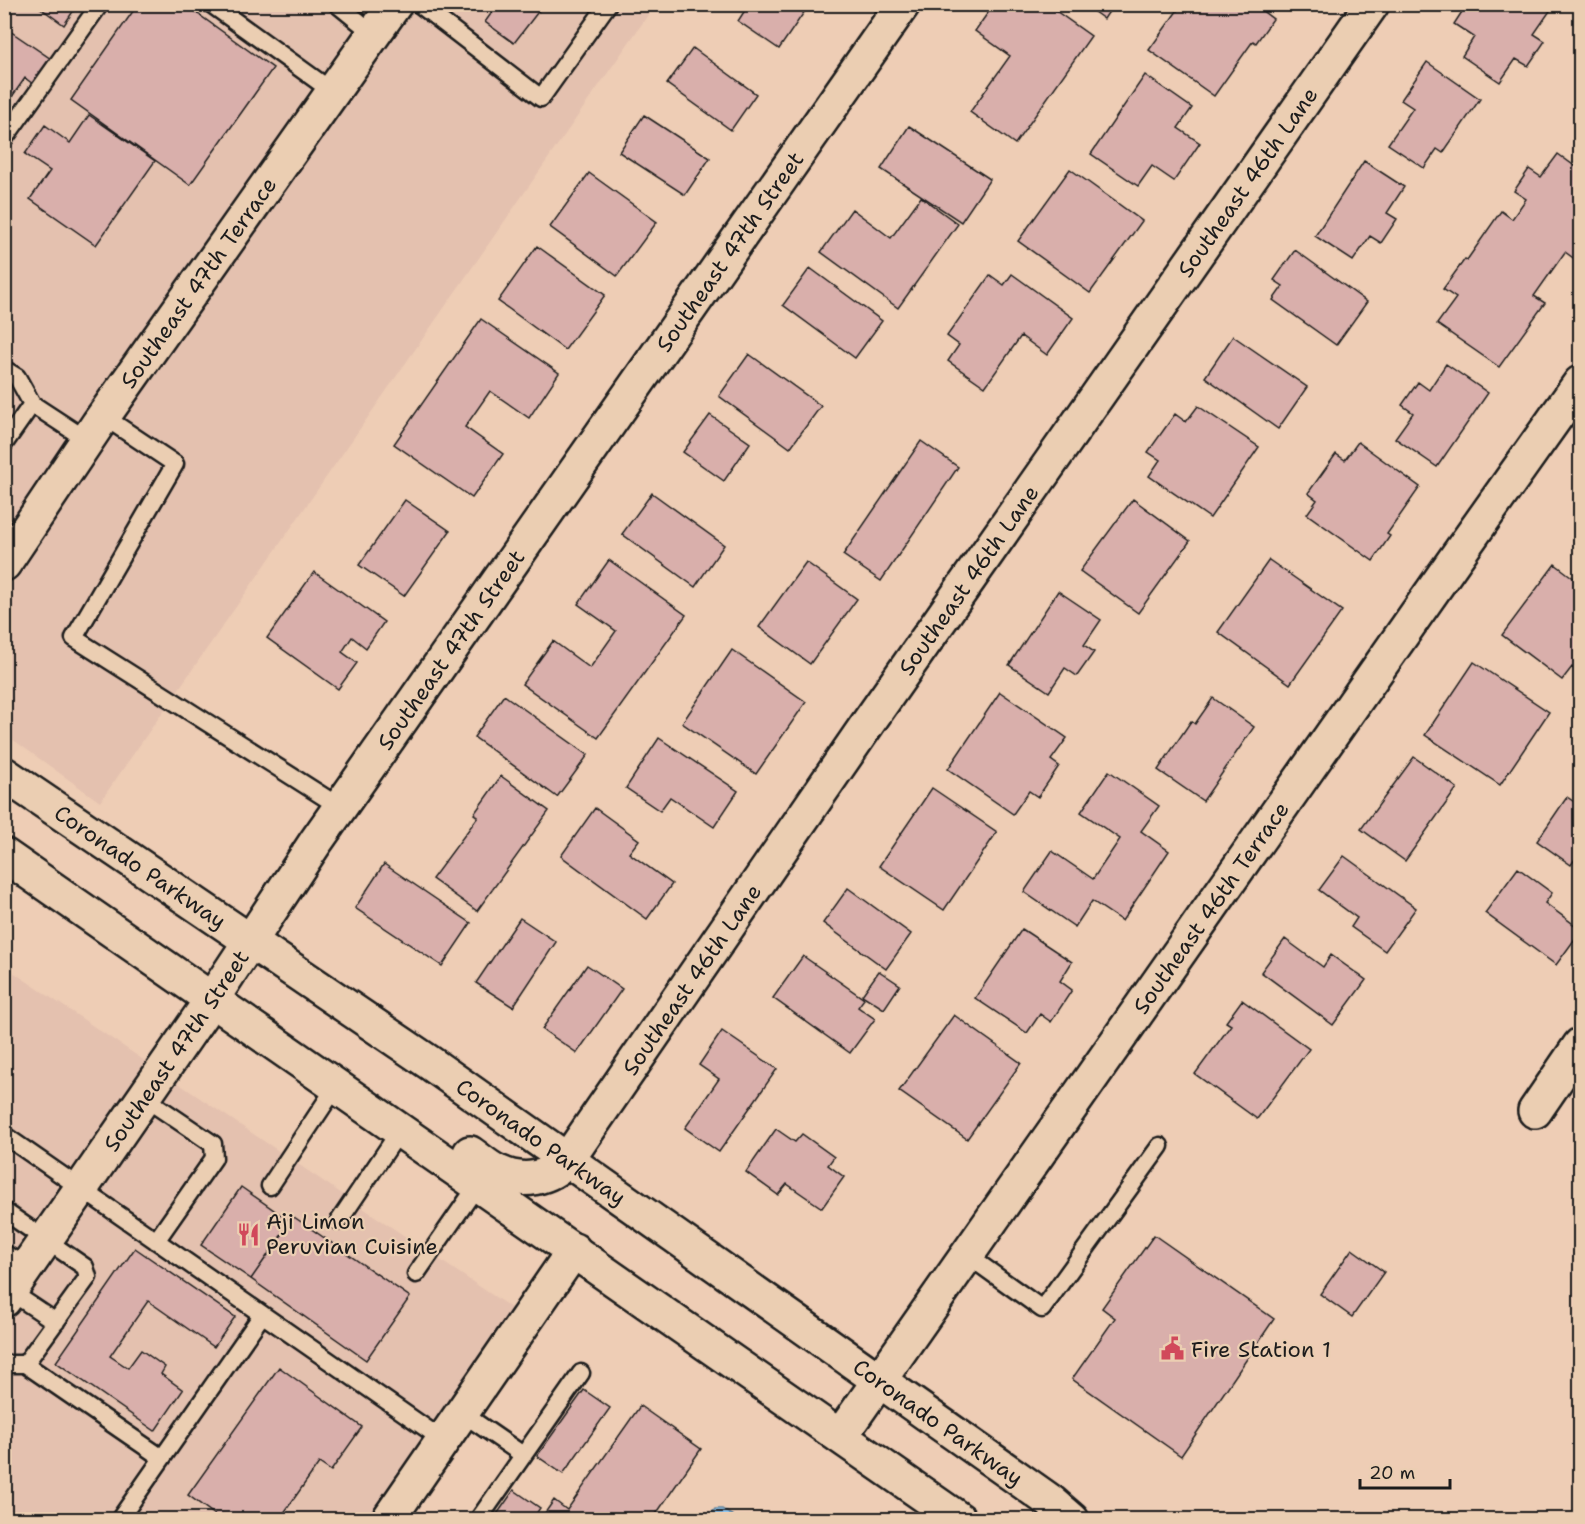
<svg xmlns="http://www.w3.org/2000/svg" width="1585" height="1524" font-family="'Shantell Sans',sans-serif">
<style>
.built{fill:#e4c1af}
.water{fill:#8fc4ed;stroke:#618199;stroke-width:1.5}
.building{fill:#d9afab;stroke:#1c1c1c;stroke-width:1.5}
.lines{fill:none;stroke-linecap:round;stroke-linejoin:round}
.lane-casing{stroke:#1c1c1c;stroke-width:21}
.street-casing{stroke:#1c1c1c;stroke-width:38}
.secondary-casing{stroke:#1c1c1c;stroke-width:38}
.lane{stroke:#ebceb2;stroke-width:16}
.street{stroke:#ebceb2;stroke-width:33}
.secondary{stroke:#ebceb2;stroke-width:33}
.labels{text-anchor:middle;dominant-baseline:central;stroke-width:4.5;stroke-linejoin:round;paint-order:stroke}
.street-label{font-size:22px;fill:#1c1c1c;stroke:#ebceb2}
.poi-label{font-size:22px;fill:#1c1c1c;stroke:#ebceb2;text-anchor:start}
</style>
<rect width="100%" height="100%" fill="#eecdb5"/>
<filter id="ink" filterUnits="userSpaceOnUse"><feTurbulence type="fractalNoise" baseFrequency=".0167" numOctaves="2"/><feDisplacementMap in="SourceGraphic" scale="12" xChannelSelector="R" yChannelSelector="G"/><feConvolveMatrix kernelMatrix="1 2 1 2 8 2 1 2 1" color-interpolation-filters="sRGB"/></filter>
<g filter="url(#ink)">
<path class="built" d="M5 5H374L84 414 5 532Z
M417 5H655L100 802 5 734V594L112 434Z
M4 966 535 1324 397 1519H5Z"/>
<path class="water" d="M715 1509H722L738 1519H707Z"/>
<path class="building" d="M35 4H78L64 25Z
M138 4H184L273 68 190 185 71 100Z
M498 4H544L514 43 485 22Z
M749 4H802L807 8 779 49 738 21Z
M994 4H1046L1091 36 1015 144 970 112 1010 56 975 31Z
M1083 4H1114L1104 19Z
M1182 4H1253L1273 19 1256 43 1253 41 1214 96 1149 50Z
M1467 4H1547L1552 8 1534 34 1545 41 1528 66 1516 59 1500 82 1462 56 1474 37 1454 24Z
M4 27 51 59 33 84 25 78 4 108Z
M693 48 756 94 731 130 667 84Z
M1427 62 1480 99 1443 153 1437 149 1424 168 1388 144 1413 108 1401 100Z
M1145 75 1192 108 1178 128 1200 143 1174 181 1152 166 1138 186 1091 154Z
M89 115 155 161 96 245 30 199 50 171 25 154 45 125 70 143Z
M644 115 710 158 685 195 619 152Z
M909 126 990 179 961 222 881 169Z
M1558 154 1580 170V254L1576 260 1565 252 1534 296 1545 303 1499 367 1437 324 1456 298 1443 289 1465 259 1467 260 1501 211 1512 219 1526 199 1514 191 1529 169 1541 177Z
M1364 161 1404 187 1387 213 1397 219 1381 243 1370 236 1353 261 1315 236Z
M1070 169 1142 221 1090 293 1018 241Z
M589 173 657 222 617 276 550 227Z
M921 197 958 224 898 308 821 252 852 209 891 238Z
M537 246 605 295 565 350 498 301Z
M1295 250 1367 302 1336 345 1273 300 1283 286 1274 280Z
M810 268 882 321 855 358 783 305Z
M1012 274 1073 318 1047 355 1021 336 985 387 948 361 959 345 947 336 990 275 1004 285Z
M481 319 559 373 529 418 490 391 465 427 503 454 472 498 394 444Z
M1233 336 1307 387 1278 429 1205 377Z
M749 354 821 406 790 448 719 396Z
M1446 364 1488 393 1437 467 1395 438 1413 413 1402 405 1418 382 1429 390Z
M1198 406 1259 447 1210 518 1149 476 1160 460 1148 452 1175 414 1186 422Z
M710 415 750 443 724 481 683 452Z
M921 441 958 467 881 581 843 555Z
M1358 442 1420 487 1387 534 1390 536 1373 561 1307 514 1317 500 1308 493 1336 454 1345 460Z
M652 493 724 545 695 587 622 534Z
M1133 499 1190 541 1138 613 1080 571Z
M405 500 450 531 404 596 359 565Z
M609 560 686 615 598 738 522 684 553 641 590 668 616 631 578 604Z
M1269 560 1342 611 1290 684 1218 632Z
M806 562 857 599 810 664 759 627Z
M1555 564 1580 583V672L1572 667 1562 680 1502 635Z
M314 572 384 622 366 648 352 637 342 652 357 663 338 689 267 638Z
M1058 591 1101 620 1084 645 1094 652 1077 676 1065 668 1049 692 1009 665Z
M732 650 806 702 756 774 682 723Z
M1474 662 1549 712 1500 785 1425 735Z
M1000 692 1067 738 1051 760 1059 766 1038 797 1029 791 1013 814 948 769Z
M504 695 588 755 557 797 474 737Z
M1213 698 1254 727 1203 801 1158 770 1191 721 1195 724Z
M659 738 738 791 714 827 670 797 660 811 626 788Z
M1414 757 1457 788 1405 861 1361 829Z
M1109 771 1159 806 1141 831 1169 851 1122 921 1092 901 1075 927 1024 892 1052 851 1093 879 1120 839 1081 812Z
M501 776 549 811 477 911 432 879 478 817 474 814Z
M932 788 997 832 944 910 879 866Z
M1567 797 1580 806V857L1578 855 1571 865 1537 841Z
M595 808 639 840 629 853 672 884 647 919 561 856Z
M1344 856 1416 908 1385 951 1351 927 1357 918 1319 890Z
M384 864 471 923 442 966 355 908Z
M1518 868 1552 893 1545 903 1580 929V932L1556 965 1485 913Z
M848 888 911 934 886 969 823 923Z
M520 918 556 942 513 1007 476 983Z
M1022 929 1072 962 1060 981 1072 990 1051 1022 1040 1014 1027 1033 975 998Z
M1285 939 1323 967 1331 955 1366 980 1333 1025 1261 972Z
M803 956 864 999 858 1007 875 1019 850 1053 773 998Z
M587 965 622 989 577 1053 542 1029Z
M879 971 900 985 884 1009 862 995Z
M1242 1000 1309 1049 1257 1119 1195 1074 1231 1025 1226 1022Z
M954 1015 1021 1063 967 1139 899 1091Z
M722 1031 777 1069 719 1152 685 1128 719 1079 699 1065Z
M776 1129 795 1142 802 1134 834 1157 828 1165 844 1177 822 1208 787 1184 778 1195 746 1172Z
M241 1187 291 1222 251 1279 201 1245Z
M294 1217 410 1297 366 1360 251 1279Z
M1154 1235 1274 1319 1181 1456 1072 1379 1115 1318 1102 1308Z
M135 1248 235 1317 214 1347 148 1301 110 1356 128 1368 141 1350 165 1367 161 1374 183 1390 155 1431 56 1362Z
M1352 1249 1384 1272 1352 1317 1320 1294Z
M279 1367 362 1427 331 1471 319 1463 279 1520H222L188 1495Z
M584 1390 610 1408 563 1474 537 1456Z
M640 1406 701 1449 652 1520H540L554 1500 567 1510Z
M514 1490 540 1508 532 1520H493Z"/>
<g class="lines">
<defs>
<path id="lane" d="M211 4 333 92
M337 4 374 34
M419 4 541 98 608 4
M4 139 100 4
M4 369 17 377 32 404 87 440
M103 416 175 464 74 638 340 807
M4 444 32 404
M145 1098 213 1144 214 1158 156 1241
M4 1135 443 1440
M270 1186 337 1085
M4 1211 85 1267 88 1277 25 1364H4
M339 1221 401 1129
M4 1253 27 1268
M967 1255 1042 1309 1160 1146
M416 1274 479 1183
M11 1292 56 1322
M25 1364 162 1458
M462 1413 523 1455
M119 1520 262 1315
M478 1520 581 1373"/>
<g id="street">
<path d="M1535 1111 1580 1045"/>
<path id="s1" d="M568 1159 868 723 1372 4"/>
<path id="s2" d="M4 1300 212 999 315 843 903 4"/>
<path id="s3" d="M841 1435 1455 559 1580 383"/>
<path d="M388 1520 574 1250"/>
</g>
<g id="secondary">
<path id="s4" d="M4 564 98 424 395 4"/>
<path id="s5" d="M4 774 430 1063 1050 1501 1072 1520"/>
<path d="M4 855 960 1520"/>
<path d="M470 1153C479 1159 488 1168 498 1172 523 1184 549 1179 568 1159"/>
</g>
</defs>
<use href="#lane" class="lane-casing"/>
<use href="#street" class="street-casing"/>
<use href="#secondary" class="secondary-casing"/>
<use href="#lane" class="lane"/>
<use href="#street" class="street"/>
<use href="#secondary" class="secondary"/>
</g>
</g>
<defs>
<symbol id="restaurant-bare" viewBox="-9 -9 18 18"><path d="M-5-6h1v4h1v-4h1v4h1v-4h1v5L-1.5 .5V6h-2V.5L-5-1ZM5-6V6H3V1.5H1.5Q1.5-4 5-6Z" fill="#d1495b" stroke="#ebceb2" stroke-width="2.5" paint-order="stroke"/></symbol>
<symbol id="civic-bare" viewBox="-9 -9 18 18"><path d="M-.6-6.5H3V-4.5H.6V-3L4-1V1h2V6H-6V1h2V-1L-.6-3ZM-1.2 2.5V6h2.4V2.5Z" fill="#d1495b" stroke="#ebceb2" stroke-width="2.5" paint-order="stroke"/></symbol>
</defs>
<g fill-rule="evenodd">
<use href="#restaurant-bare" x="232" y="1218" width="33" height="33"/>
<use href="#civic-bare" x="1156" y="1332" width="33" height="33"/>
</g>
<g class="labels">
<g class="street-label">
<text stroke="none"><textPath href="#s1" startOffset="1190">Southeast 46th Lane</textPath></text>
<text stroke="none"><textPath href="#s2" startOffset="1275">Southeast 47th Street</textPath></text>
<text stroke="none"><textPath href="#s4" startOffset="342">Southeast 47th Terrace</textPath></text>
<text stroke="none"><textPath href="#s1" startOffset="704">Southeast 46th Lane</textPath></text>
<text stroke="none"><textPath href="#s2" startOffset="789">Southeast 47th Street</textPath></text>
<text stroke="none"><textPath href="#s5" startOffset="165">Coronado Parkway</textPath></text>
<text stroke="none"><textPath href="#s3" startOffset="644">Southeast 46th Terrace</textPath></text>
<text stroke="none"><textPath href="#s1" startOffset="218">Southeast 46th Lane</textPath></text>
<text stroke="none"><textPath href="#s2" startOffset="303">Southeast 47th Street</textPath></text>
<text stroke="none"><textPath href="#s5" startOffset="651">Coronado Parkway</textPath></text>
<text stroke="none"><textPath href="#s5" startOffset="1137">Coronado Parkway</textPath></text>
</g>
<g class="poi-label">
<text x="266" y="1221">Aji Limon<tspan x="266" dy="25">Peruvian Cuisine</tspan></text>
<text x="1191" y="1349">Fire Station 1</text>
</g>
</g>
<rect width="1585" height="1524" fill="none" stroke="#ebceb2" stroke-width="24"/>
<rect x="12" y="12" width="1561" height="1500" fill="none" stroke="#1c1c1c" stroke-width="2" filter="url(#ink)"/>
<path d="M1360 1479v9h90v-9" fill="none" stroke="#1c1c1c" stroke-width="3"/>
<text x="1369" y="1479" font-size="18" fill="#1c1c1c" stroke="#ebceb2" stroke-width="4.5" paint-order="stroke">20 m</text>
</svg>
